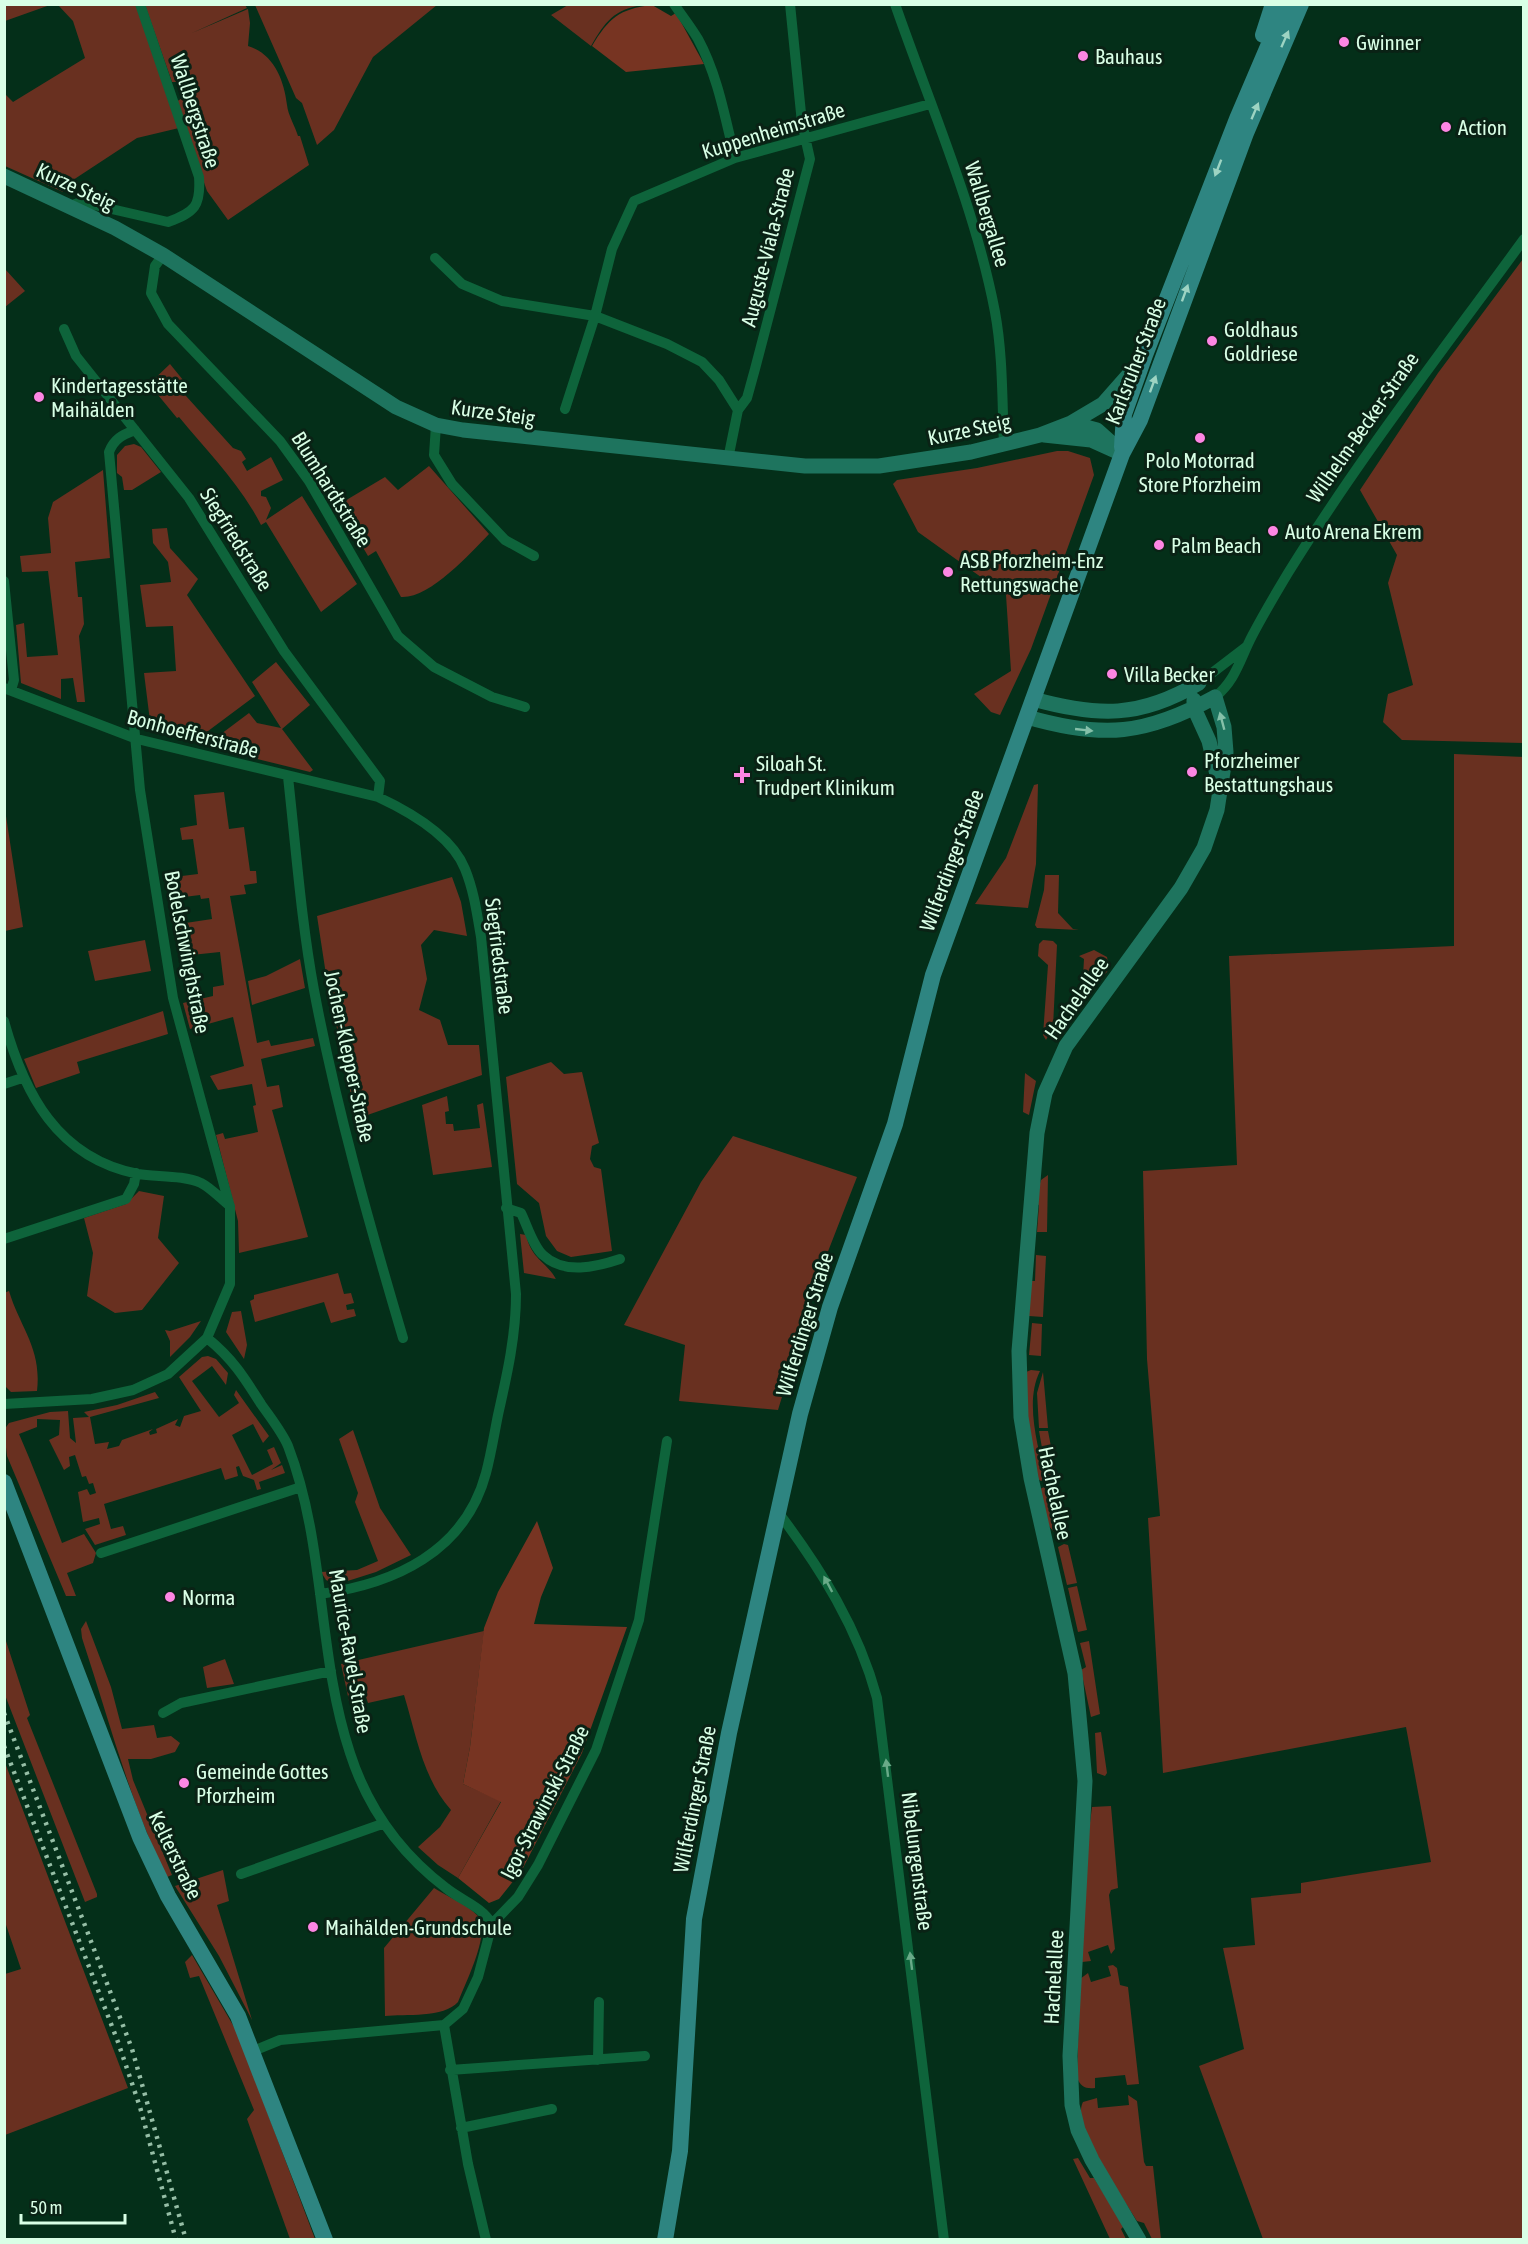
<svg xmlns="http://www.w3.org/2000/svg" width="1528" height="2244" font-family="'Asap Condensed',sans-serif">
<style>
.green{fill:#693020}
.forest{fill:#773422}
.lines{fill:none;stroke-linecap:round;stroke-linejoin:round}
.street{stroke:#0e643b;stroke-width:10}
.secondary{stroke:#1e745e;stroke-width:15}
.primary{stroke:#2e8581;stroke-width:16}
.rail{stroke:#96bea6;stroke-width:4.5;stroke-dasharray:3 6;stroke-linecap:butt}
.oneway{fill:#9dd4c3}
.oneway2{fill:#85c0a9}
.oneway3{fill:#69aa88}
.poi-dot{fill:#fd86e3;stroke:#0a2215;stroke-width:2}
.labels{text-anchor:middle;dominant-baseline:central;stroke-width:6;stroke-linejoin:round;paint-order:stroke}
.poi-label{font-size:21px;fill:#d9ffe6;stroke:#0a2215;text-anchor:start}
.street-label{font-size:21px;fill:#d9ffe6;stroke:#0a2215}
</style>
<rect width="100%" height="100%" fill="#042f19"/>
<path class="green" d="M5 4H50V5L5 21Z
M58 5H138L179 128 137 138 70 182 63 192 5 166V94L13 102 85 58 73 21Z
M145 5H245L247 8 192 33 248 9 250 23 248 46C274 54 284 80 287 105 288 115 295 126 298 136H300L309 165 228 220 207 191 176 102 187 95 176 82H172Z
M255 5H437L373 57 334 130 317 145 302 103 296 98Z
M568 5V4L643 5C614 9 605 22 591 46L551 15Z
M1523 259V743L1402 740 1383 722 1388 694 1413 685 1388 583 1397 555 1360 490 1438 373Z
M5 269 25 291 5 307Z
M170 364 183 380 177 386 233 448 241 451 246 459 242 462 247 471 271 457 283 480 261 491V496L266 497 271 508 266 520 302 496 357 584 321 612 266 522 261 525C240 484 208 452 179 417L177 418 149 384Z
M134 444 141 447 161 472 132 490H124L122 477 117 473V455L125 446Z
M1057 451H1068L1090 458 1094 475 1031 649 1000 715 991 712 974 694 1011 671 1006 595 918 532 893 484 897 480 977 468Z
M429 466 489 534C470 554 429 599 401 597L376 551 368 556 338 505 385 477 398 490Z
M103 470 110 558 75 562 78 597H82L84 624 79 636 85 702H77L73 678 61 679V699L21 683 16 625 24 623 27 657 58 655 48 571 22 572 20 556 51 553 48 518 53 502Z
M167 528 170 548 198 579 187 595 255 696 196 740 151 729 144 673 176 671 173 626 146 627 140 585 171 582 168 562 153 543 152 529Z
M276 662 310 705 282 729 313 770 310 772 205 746 249 713 257 723 281 728 252 682Z
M1454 754 1524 757 1523 2239H1263L1199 2066 1244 2049 1223 1948 1255 1945 1251 1898 1301 1893V1883L1431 1862 1406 1727 1163 1773 1148 1518 1160 1516 1147 1359 1143 1171 1237 1165 1229 956 1454 946Z
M1038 784 1036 864 1028 908 975 904 1006 858 1034 785Z
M224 792 229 829 244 827 250 871H256L257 883 244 885 246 894 230 896 257 1043 269 1040 271 1046 313 1038 315 1046 261 1059 267 1087 279 1085 283 1107 272 1110 308 1237 239 1253 238 1221 216 1135 223 1133 225 1139 258 1132 253 1106 256 1105 252 1084 218 1090 210 1076 244 1066 233 1017 190 1029 183 1003 213 996V987L224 985 220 952 182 956 175 927 179 924 212 919 209 898 201 899 200 895 176 898 174 877 198 874 193 839 182 840 180 828 197 825 194 795Z
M4 803 23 927 5 931Z
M1045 875H1059L1058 913 1073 929 1079 930 1037 928 1035 925 1044 890Z
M452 877 461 902 467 936 434 930 421 945 427 979 419 1010 440 1020 448 1045H479L482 1075 356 1119 327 981 317 916Z
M145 940 151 971 95 981 88 951Z
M1043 940 1053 941 1057 945 1053 1027 1046 1040 1043 1035 1048 965 1038 956 1039 944Z
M1094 950 1107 957 1109 969 1088 998 1078 1001 1073 994H1082L1084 959 1079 956Z
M300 959 305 988 252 1005 248 981 266 976Z
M163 1011 168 1034 77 1062 80 1073 36 1088 24 1059Z
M551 1062 564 1074 582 1072 599 1143 592 1146 590 1159 594 1167 601 1169 612 1251 571 1257 557 1251 546 1236 539 1203 517 1184 506 1077Z
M1025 1073 1036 1081 1029 1115 1023 1112Z
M447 1096 449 1111 445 1112 446 1124H453L454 1131 480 1128 477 1105 483 1103 492 1167 433 1175 422 1105Z
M733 1136 857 1177 820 1272 778 1410 679 1401 685 1345 624 1325 701 1182Z
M1048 1175 1047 1232H1037L1039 1205 1034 1203 1041 1180Z
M139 1191 164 1196 158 1238 179 1263 142 1310 115 1313 87 1296 93 1253 84 1218 126 1204Z
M520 1234 526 1235C532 1260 545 1260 556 1279L524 1273Z
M1036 1255 1046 1256 1043 1317 1029 1316 1030 1281H1035Z
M338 1273 344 1294 351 1293 354 1303 346 1305 347 1310 354 1309 356 1316 331 1323 324 1302 255 1322 250 1301 254 1299V1295Z
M9 1291C20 1328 42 1348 37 1391L11 1392 5 1386 4 1293Z
M241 1311 247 1345 244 1359 226 1332 232 1312Z
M201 1321 190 1337 170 1357V1341L165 1330 170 1331Z
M1032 1323 1042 1324 1041 1356 1029 1355Z
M208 1356 216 1359 228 1373 226 1385 212 1366 192 1381 219 1417 239 1403 234 1395 236 1390 269 1436 263 1443 253 1424 232 1435 252 1475 273 1464 267 1450 274 1447 281 1463 271 1470 282 1465 285 1473 259 1482 261 1489 257 1490 254 1480 243 1476 239 1466 236 1467 238 1476 225 1480 221 1468 104 1504 111 1529 123 1526 126 1535 95 1545 85 1529 100 1524 99 1518 83 1522 78 1492 87 1489 90 1495 96 1493 93 1483 89 1484 86 1476 82 1477 75 1455 69 1457 70 1466 64 1470 49 1440 59 1435 60 1420 37 1419V1427L19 1434C35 1470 49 1509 62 1543L84 1534 96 1553 93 1563 67 1573 76 1596H66L7 1456 4 1430 9 1423 50 1412 68 1411 70 1438 76 1443 73 1418 89 1417 84 1412 117 1405 155 1392 159 1398 90 1417 95 1444 109 1442 107 1449 119 1446 122 1440 153 1429 149 1432 150 1435 157 1433 156 1429 178 1419 175 1425 180 1427 184 1416 201 1411 179 1377 202 1357Z
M1031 1370 1040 1371C1024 1403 1039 1447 1045 1479L1041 1481 1038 1479 1028 1421 1026 1372Z
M1043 1372 1048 1428H1039L1037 1393Z
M353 1430 380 1508 411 1555 376 1572 335 1585 326 1580 321 1572 357 1570 378 1561 355 1502 358 1493 339 1439Z
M1039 1431H1048L1057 1478 1049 1479 1047 1476Z
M1050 1484 1055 1486 1065 1530 1063 1533 1054 1532 1048 1525 1040 1489Z
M1064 1544 1068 1545 1077 1583 1067 1585 1058 1547Z
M1077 1586 1087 1630 1078 1632 1068 1588Z
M86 1621 111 1687 122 1729 154 1725 157 1738 171 1736 180 1743 175 1752 151 1759H128L133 1780 172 1875 167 1877C129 1801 109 1719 82 1638L81 1629Z
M484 1631 470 1747 463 1784 501 1801 458 1878 438 1865 418 1847 440 1827 451 1810C423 1779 416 1734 404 1695L368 1703 366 1697 349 1701 341 1664Z
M5 1638 30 1715 27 1718 97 1894V1897L85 1902 5 1695Z
M1089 1641 1100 1714 1091 1717 1081 1670 1086 1667 1080 1643Z
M225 1659 234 1684 207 1688 203 1667Z
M1101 1732 1107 1773 1105 1776 1097 1773 1095 1733Z
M4 1760 128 2088 5 2135V1974L21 1969 5 1922Z
M1111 1806 1118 1888 1111 1890 1109 1895 1115 1949 1111 1954 1108 1945 1088 1952 1091 1961 1082 1962 1085 1862 1092 1807Z
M223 1870 229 1901 217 1905 252 2020 219 1956 175 1886Z
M434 1888C448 1897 467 1904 478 1916 492 1930 465 1984 458 2002 444 2018 405 2014 385 2016L384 1948Z
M192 1955 237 2032 315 2239H290L247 2119 254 2110 199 1976 190 1978 185 1962Z
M1113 1965 1117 1968 1120 1985 1128 1987 1139 2084 1127 2085 1125 2075 1095 2078V2088C1086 2089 1080 2087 1077 2077L1080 1979 1088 1973 1091 1982 1111 1976 1108 1966Z
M1128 2095 1137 2101 1144 2162 1146 2166H1153L1161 2239H1152L1144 2223 1137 2221C1124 2198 1070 2126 1083 2102L1097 2098 1098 2108 1129 2105Z
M1078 2158 1090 2178H1094L1124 2226 1121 2229 1126 2239H1110L1073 2159Z"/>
<path class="forest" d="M652 5 671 16 676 13 704 64 626 72 592 46C609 18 619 9 652 5Z
M537 1521 553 1568 541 1597 534 1624 627 1627 582 1753 522 1870 499 1899 489 1903 458 1878 501 1802 463 1784 470 1747 484 1628 498 1592Z"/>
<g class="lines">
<path class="street" d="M674 4C682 16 691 27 698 39 718 76 725 118 735 158
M895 4C930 105 975 207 995 312 1003 355 1002 400 1004 444
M70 206 81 202 168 222C195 212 201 206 199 177L140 4
M163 255 155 266 151 293 168 324 280 441 309 481 398 636 434 667 492 697 525 707
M435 258 462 284 502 301 595 316 667 344 702 362 719 380 738 410
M64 329 76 356 189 498 284 651 380 781 378 797
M565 409 595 316 612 249 634 201 735 158 930 104
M436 425 434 455 452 484 505 540 534 556
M728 459 738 410 747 398 755 369 810 159 802 123 790 4
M4 581 14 680 11 690
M1199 683 1246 647
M4 688 137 739 378 797C408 811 452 836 465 869 474 891 477 914 481 937L516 1294C516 1336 507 1375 498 1415 494 1435 491 1454 486 1473 465 1552 394 1584 320 1594
M1215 697C1236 680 1240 659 1252 636 1263 615 1276 593 1288 573 1360 457 1444 349 1524 239
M288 777C296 848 301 920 314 990 336 1107 369 1223 403 1338
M4 1021C24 1093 57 1158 138 1174 157 1177 183 1175 201 1183 211 1188 221 1199 230 1206
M4 1084 22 1078
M506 1208 521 1213C527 1225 533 1246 543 1255 564 1275 596 1267 620 1259
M4 1239 126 1199 134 1184 136 1173
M207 1338C232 1358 244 1377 261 1404 270 1417 282 1432 288 1446 326 1545 317 1654 350 1753 368 1809 400 1853 446 1888 462 1901 481 1906 492 1924L478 1977 463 2009 444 2025 280 2040 253 2051
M4 1404 92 1399 133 1390 168 1374 207 1338 230 1284V1207L173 998 140 790 109 452C114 439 122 435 135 430
M778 1512C821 1569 858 1628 877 1698L944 2240
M101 1553 301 1487
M163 1713 181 1703 331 1671
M241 1874 382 1824
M492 1924 518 1897 538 1865 596 1750 639 1620 667 1441
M444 2025 468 2164 486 2240
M598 2060 599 2002
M450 2070 645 2056
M461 2128 552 2109"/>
<path class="secondary" d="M4 176 115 228 163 255 396 407 436 425 463 430 805 466H879L971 452 1040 435 1071 423 1103 404 1140 362
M1071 423 1097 430 1116 447
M1044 435 1091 440 1122 454
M1033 699C1098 717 1140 718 1199 683
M1194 700V708L1209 741 1219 783
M1027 717C1103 739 1146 735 1215 697
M1139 2240 1092 2160 1078 2130 1072 2105 1070 2056 1085 1781 1075 1673 1031 1478 1021 1417 1019 1351 1037 1133 1045 1093 1066 1046 1181 888 1204 848 1217 810 1226 752 1224 727 1215 697"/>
<path class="primary" d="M1263 35 1273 4
M1122 447 1124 414 1145 355 1237 119 1286 4
M4 1482 140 1837 168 1896 238 2016 325 2240
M665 2240 680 2151 694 1919 729 1733 800 1414 830 1307 895 1124 933 975 1122 454 1140 420 1246 133 1301 4"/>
<path class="rail" d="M4 1713 132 2049 186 2240
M4 1746 118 2042 140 2107 176 2240"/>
</g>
<defs><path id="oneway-solid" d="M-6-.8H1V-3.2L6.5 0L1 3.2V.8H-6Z" transform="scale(1.5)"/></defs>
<g class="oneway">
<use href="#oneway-solid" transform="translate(1285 39) rotate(-66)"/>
<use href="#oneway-solid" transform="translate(1255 111) rotate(-67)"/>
<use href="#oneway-solid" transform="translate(1218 168) rotate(111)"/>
<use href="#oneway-solid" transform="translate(1185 293) rotate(-70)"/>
<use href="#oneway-solid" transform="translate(1153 384) rotate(-70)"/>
</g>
<g class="oneway2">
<use href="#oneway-solid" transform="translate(1222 721) rotate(-105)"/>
<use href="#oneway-solid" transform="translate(1084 730) rotate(6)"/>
</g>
<g class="oneway3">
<use href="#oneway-solid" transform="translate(828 1584) rotate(-118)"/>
<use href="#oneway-solid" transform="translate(887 1768) rotate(-97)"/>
<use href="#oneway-solid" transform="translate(911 1961) rotate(-97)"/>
</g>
<g class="poi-dot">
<circle cx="1344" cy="42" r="6"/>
<circle cx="1083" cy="56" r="6"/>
<circle cx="1446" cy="127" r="6"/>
<circle cx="1212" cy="341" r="6"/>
<circle cx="39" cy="397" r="6"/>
<circle cx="1200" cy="438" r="6"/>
<circle cx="1273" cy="531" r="6"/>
<circle cx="1159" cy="545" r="6"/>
<circle cx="948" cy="572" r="6"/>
<circle cx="1112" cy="674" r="6"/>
<circle cx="1192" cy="772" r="6"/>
<path d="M739 766h6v6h6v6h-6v6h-6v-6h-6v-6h6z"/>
<circle cx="170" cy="1597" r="6"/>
<circle cx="184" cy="1783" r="6"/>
<circle cx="313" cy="1927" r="6"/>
</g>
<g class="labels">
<g class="poi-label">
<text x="1356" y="42">Gwinner</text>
<text x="1095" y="56">Bauhaus</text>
<text x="1458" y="127">Action</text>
<text x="1224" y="329">Goldhaus<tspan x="1224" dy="24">Goldriese</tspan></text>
<text x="51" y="385">Kindertagesstätte<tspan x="51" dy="24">Maihälden</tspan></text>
<text x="1200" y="460" text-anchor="middle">Polo Motorrad<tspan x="1200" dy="24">Store Pforzheim</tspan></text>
<text x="1285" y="531">Auto Arena Ekrem</text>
<text x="1171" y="545">Palm Beach</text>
<text x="960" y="560">ASB Pforzheim-Enz<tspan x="960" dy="24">Rettungswache</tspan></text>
<text x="1124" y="674">Villa Becker</text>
<text x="1204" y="760">Pforzheimer<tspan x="1204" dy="24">Bestattungshaus</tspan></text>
<text x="756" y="763">Siloah St.<tspan x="756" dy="24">Trudpert Klinikum</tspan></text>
<text x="182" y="1597">Norma</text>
<text x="196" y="1771">Gemeinde Gottes<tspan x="196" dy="24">Pforzheim</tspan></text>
<text x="325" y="1927">Maihälden-Grundschule</text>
</g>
<g class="street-label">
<text transform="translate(196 111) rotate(72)">Wallbergstraße</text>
<text transform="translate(773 130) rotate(-17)">Kuppenheimstraße</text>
<text transform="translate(76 186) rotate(25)">Kurze Steig</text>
<text transform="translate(988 214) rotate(73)">Wallbergallee</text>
<text transform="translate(767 247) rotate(-76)">Auguste-Viala-Straße</text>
<text transform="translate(1135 361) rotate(-69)">Karlsruher Straße</text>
<text transform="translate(493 412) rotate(8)">Kurze Steig</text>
<text transform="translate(1362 427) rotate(-55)">Wilhelm-Becker-Straße</text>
<text transform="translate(969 429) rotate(-12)">Kurze Steig</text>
<text transform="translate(332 489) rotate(58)">Blumhardtstraße</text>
<text transform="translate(237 539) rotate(58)">Siegfriedstraße</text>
<text transform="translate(193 733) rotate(15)">Bonhoefferstraße</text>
<text transform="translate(951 860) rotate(-70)">Wilferdinger Straße</text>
<text transform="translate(188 952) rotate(79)">Bodelschwinghstraße</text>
<text transform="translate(500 956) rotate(83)">Siegfriedstraße</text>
<text transform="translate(1076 998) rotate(-55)">Hachelallee</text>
<text transform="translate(350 1056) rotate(78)">Jochen-Klepper-Straße</text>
<text transform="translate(804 1324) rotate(-73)">Wilferdinger Straße</text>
<text transform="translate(1056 1493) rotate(78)">Hachelallee</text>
<text transform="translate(351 1651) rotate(80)">Maurice-Ravel-Straße</text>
<text transform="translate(694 1799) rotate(-79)">Wilferdinger Straße</text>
<text transform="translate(544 1802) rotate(-63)">Igor-Strawinski-Straße</text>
<text transform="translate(176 1855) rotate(64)">Kelterstraße</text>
<text transform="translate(918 1861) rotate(83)">Nibelungenstraße</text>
<text transform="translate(1053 1977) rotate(-87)">Hachelallee</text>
</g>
</g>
<rect width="1528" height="2244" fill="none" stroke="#d9ffe6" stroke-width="12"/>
<path d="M21 2214v9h104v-9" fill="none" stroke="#d9ffe6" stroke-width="3"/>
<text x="30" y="2214" font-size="18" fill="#d9ffe6" stroke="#0a2215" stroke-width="4.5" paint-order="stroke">50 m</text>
</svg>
